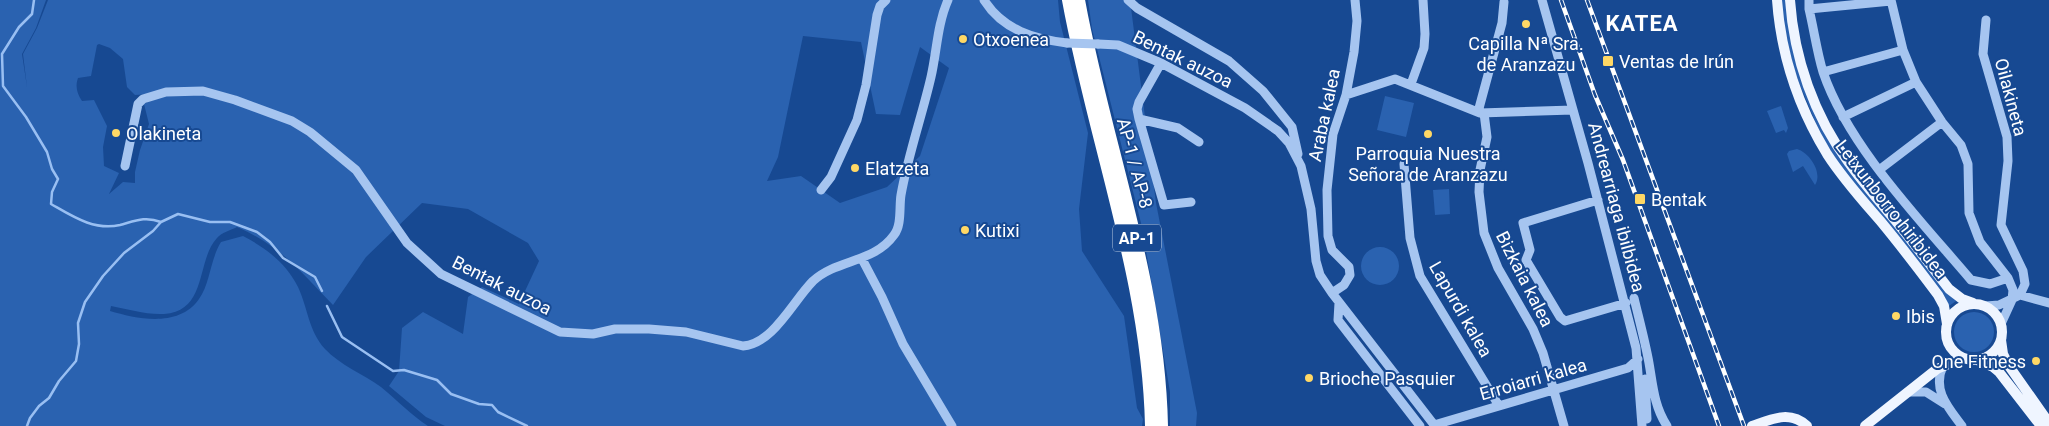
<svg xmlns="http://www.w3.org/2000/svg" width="2049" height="426" font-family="Roboto,sans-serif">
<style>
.green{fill:#2a62b0;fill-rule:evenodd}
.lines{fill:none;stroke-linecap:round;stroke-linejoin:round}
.stream{stroke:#99bff2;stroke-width:2.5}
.minor{stroke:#a6c5f0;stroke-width:9}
.major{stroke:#eff5ff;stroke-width:10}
.highway{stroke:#fff;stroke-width:12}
.rail-casing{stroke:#fff;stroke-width:4.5}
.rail{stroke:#174992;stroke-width:2.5;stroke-dasharray:8;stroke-linecap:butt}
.minor-bridge{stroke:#a6c5f0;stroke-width:9}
.poi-dot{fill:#ffd865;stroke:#174992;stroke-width:2}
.labels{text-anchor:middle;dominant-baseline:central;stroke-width:4;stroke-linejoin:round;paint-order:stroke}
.shield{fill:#174992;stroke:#b9c8de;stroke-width:1}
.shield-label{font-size:16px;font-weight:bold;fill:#fff}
.poi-label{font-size:18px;fill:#fff;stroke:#174992;text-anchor:start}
.street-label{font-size:18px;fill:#fff;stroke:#174992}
.district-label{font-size:22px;font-weight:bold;letter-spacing:1px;fill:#fff;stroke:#174992}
</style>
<rect width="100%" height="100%" fill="#174992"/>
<path class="green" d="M0 0H46L36 28 22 54 27 87 23 54 37 28 48 0H1058L1060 22 1088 133 1079 209 1082 251 1124 316 1137 408 1143 419 1142 426H445L426 417 389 386 399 371 402 328 423 312 463 334 468 297 482 287 519 304 539 261 528 243 468 209 422 203 366 257 333 305C301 272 281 246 237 227 231 230 221 233 217 238 196 260 208 311 164 314 146 315 128 309 111 306L110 311C137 319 179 328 199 299 210 284 210 260 221 242L243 236C266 248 286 263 298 287 308 308 308 330 325 349 340 365 363 374 381 387 397 400 411 415 428 426H0ZM803 36 861 42 876 114 900 115 920 47 949 68 920 156 887 187 840 203 801 176 767 181 778 157ZM99 44 110 48 123 59 127 87 135 95 165 93 144 104 149 124 140 150 135 172V183L123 182 109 194 119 173 104 166 103 147 107 126 94 100 82 101C77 93 75 87 78 78L91 76 97 45Z
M1088 0H1130L1156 203 1197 413 1196 426H1170V392L1142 227 1092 29Z
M1781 0H1785L1797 67 1870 196 1956 301 1949 306 1945 297 1840 166 1820 133 1795 73 1785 32Z
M1385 96 1414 103 1406 137 1377 130Z
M1781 106 1788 128 1786 133 1784 130 1776 133 1767 111Z
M1797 149C1810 153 1823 173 1815 185L1803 166 1793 172 1787 154 1789 151Z
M1449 189 1450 214 1435 215 1433 190Z
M1361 266a19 19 0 1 1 38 0a19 19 0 1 1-38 0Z
M1954 332a20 20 0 1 1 40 0a20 20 0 1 1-40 0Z"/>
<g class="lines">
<path class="stream" d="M34 0 32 14 19 27 2 54 3 86 26 117 47 152 52 169 58 179 52 192 51 204C72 216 94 231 120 225 135 221 145 216 161 222
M327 306 342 337 393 371 404 370 437 380 451 394 479 404 492 405 498 412 527 426
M27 426 30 418 39 406 49 398 59 381 76 361 79 344 78 323 85 302 103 276 124 253 153 231 161 222 178 214 210 222H230L257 232 270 242 283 258 315 277 322 291"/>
<path class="minor" d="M984 0C1003 30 1034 39 1067 43
M1128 0 1137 8 1229 61 1263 91 1292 127 1298 154
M1542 0 1588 163 1636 348 1642 426
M1809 0V9C1814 30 1817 52 1823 72 1848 146 1921 221 1971 280L1990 284 2008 278
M1891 0 1903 50 1916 82 1942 122 1961 145 1968 164 1969 213 1980 242 2008 278 2013 290 2012 300 2001 324
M1809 9 1891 1
M1986 20 1983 54 2007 137 2008 161 2001 225 2023 271 2025 284 2020 295
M1098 44 1118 45 1161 63 1245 108 1278 131 1289 143 1301 166 1311 209 1316 261 1320 275 1332 293 1435 426
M1161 63 1139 102 1137 109 1139 119 1164 205 1191 202
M1823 72 1903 50
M1411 84 1424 48 1425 34 1423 0
M1346 95 1395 79 1480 113 1573 110
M1478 112 1502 23 1504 2
M1484 113 1487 137 1480 170 1479 192 1484 233 1498 268 1533 329 1543 353 1564 426
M1843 117 1916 82
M1139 119 1178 128 1199 142
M1404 164 1410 238 1420 276 1499 406
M125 166 138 104 143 99 166 92 203 91 235 100 292 121 310 132 356 170 407 243 441 274 560 332 593 334 615 329H649L686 332 743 346C773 344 793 301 813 281 837 259 874 263 894 235 902 225 899 207 901 195 908 155 922 116 931 77 937 51 937 25 948 0
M1879 170 1942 122
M821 190 831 177 857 120 866 85 877 15 880 6 886 0
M1598 200 1523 223 1530 250 1526 260 1560 317 1565 321 1626 303
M862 259 882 297 903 344 952 426
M1332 293 1344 285 1350 275 1349 267 1332 250 1328 236 1327 190 1333 134 1346 95 1354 52 1357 21 1355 0
M1634 298C1639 319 1645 341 1649 363 1653 386 1654 406 1667 426
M1339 303 1338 320 1420 426
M1986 306 1999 305 2020 295 2049 303
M1943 366C1932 390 1948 407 1962 426
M1645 379 1647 419
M1908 392H1926L1945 404
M1434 425 1628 368 1638 359"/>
<path class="major" d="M1777 0C1781 55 1799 108 1827 154 1843 179 1863 201 1882 223 1901 246 1920 271 1938 295L1944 306 1947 324
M1790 0C1794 58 1814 116 1849 163 1863 183 1879 201 1895 220 1913 242 1931 266 1949 289L1962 299 1973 303
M1946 332a28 28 0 1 1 56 0a28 28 0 1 1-56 0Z
M2001 340 2003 354 2009 366 2049 423
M1977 360 1993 367 1999 372 2041 426
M1752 426C1772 419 1790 410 1807 426
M1865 426 1937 369 1963 358"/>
<path class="highway" d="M1068 0C1094 143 1148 280 1151 426
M1079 0C1105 144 1159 278 1162 426"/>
<defs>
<path id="rail" d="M1561 0 1595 95 1623 160 1719 426
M1587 0 1744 426"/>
</defs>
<use href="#rail" class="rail-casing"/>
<use href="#rail" class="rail"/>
<path class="minor-bridge" d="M1067 43 1098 44"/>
</g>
<g class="poi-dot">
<circle cx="1526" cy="24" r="5"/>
<circle cx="963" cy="39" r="5"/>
<rect x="1602" y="55" width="12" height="12" rx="2.5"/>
<circle cx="116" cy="133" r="5"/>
<circle cx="1428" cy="134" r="5"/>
<circle cx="855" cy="168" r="5"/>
<rect x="1634" y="193" width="12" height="12" rx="2.5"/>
<circle cx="965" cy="230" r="5"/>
<circle cx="1896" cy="316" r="5"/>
<circle cx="2036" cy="361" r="5"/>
<circle cx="1309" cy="378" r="5"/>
</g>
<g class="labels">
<rect class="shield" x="1113" y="224.5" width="48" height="27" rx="4"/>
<g class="shield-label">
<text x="1137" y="238">AP-1</text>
</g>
<g class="poi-label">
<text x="973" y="39">Otxoenea</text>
<text x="1526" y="43" text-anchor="middle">Capilla Nª Sra.<tspan x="1526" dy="21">de Aranzazu</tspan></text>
<text x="1619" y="61">Ventas de Irún</text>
<text x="126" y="133">Olakineta</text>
<text x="1428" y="153" text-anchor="middle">Parroquia Nuestra<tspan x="1428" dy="21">Señora de Aranzazu</tspan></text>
<text x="865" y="168">Elatzeta</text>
<text x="1651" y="199">Bentak</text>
<text x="975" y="230">Kutixi</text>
<text x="1906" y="316">Ibis</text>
<text x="2026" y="361" text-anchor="end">One Fitness</text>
<text x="1319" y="378">Brioche Pasquier</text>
</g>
<g class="street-label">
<text transform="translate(1183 59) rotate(26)">Bentak auzoa</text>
<text transform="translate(2011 97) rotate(75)">Oilakineta</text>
<text transform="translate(1324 115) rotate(-78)">Araba kalea</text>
<text transform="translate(1135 163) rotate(75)">AP-1 / AP-8</text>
<text transform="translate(1617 207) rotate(75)">Andrearriaga ibilbidea</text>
<text transform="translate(1892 209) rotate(52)">Letxunborro hiribidea</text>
<text transform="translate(1525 279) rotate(63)">Bizkaia kalea</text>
<text transform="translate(502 285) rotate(27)">Bentak auzoa</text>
<text transform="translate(1461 309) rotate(60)">Lapurdi kalea</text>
<text transform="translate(1533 379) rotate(-16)">Erroiarri kalea</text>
</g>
<g class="district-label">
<text x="1642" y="23">KATEA</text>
</g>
</g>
</svg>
